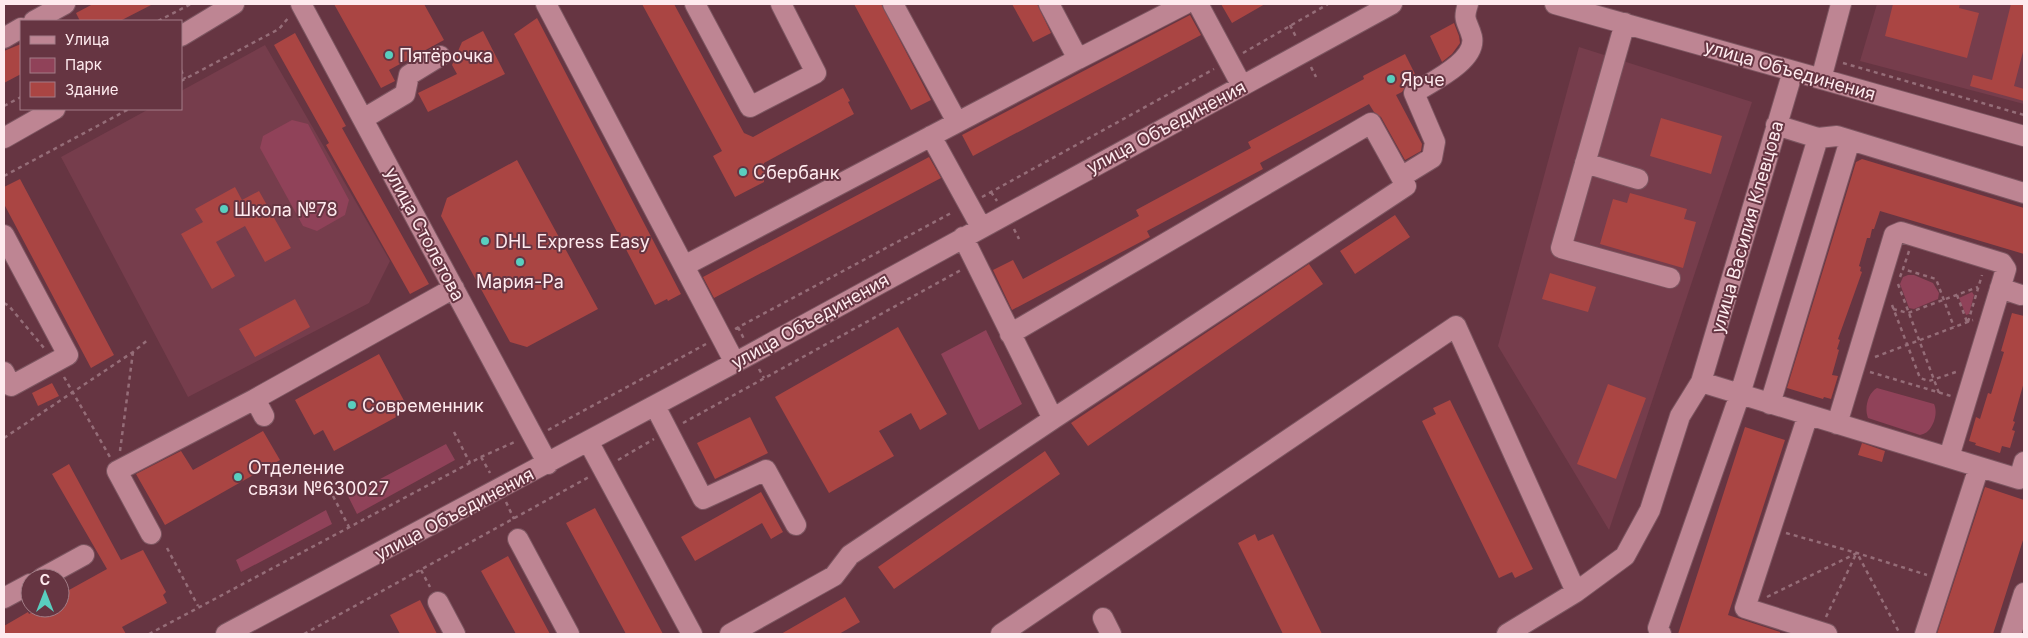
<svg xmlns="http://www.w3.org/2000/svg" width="2028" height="638" font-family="Inter,sans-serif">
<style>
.built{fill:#763d4c}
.green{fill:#904259}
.building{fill:#aa4543}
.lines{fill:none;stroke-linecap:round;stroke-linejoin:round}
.minor-casing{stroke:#7c5560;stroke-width:22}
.path{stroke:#956d78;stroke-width:2.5;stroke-dasharray:4 4;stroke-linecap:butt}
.minor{stroke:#be8593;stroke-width:20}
.poi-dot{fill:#59cebf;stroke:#663542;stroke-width:2}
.labels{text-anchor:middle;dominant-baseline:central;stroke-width:4;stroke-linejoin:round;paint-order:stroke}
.poi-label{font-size:18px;fill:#feeaee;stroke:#663542;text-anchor:start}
.street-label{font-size:18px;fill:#feeaee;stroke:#663542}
</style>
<rect width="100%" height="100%" fill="#663542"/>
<path class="built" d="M1877 4H2024V104L1860 61Z
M265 45 390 261 369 303 188 397 61 157 149 109H181V91Z
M1579 47 1752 102 1609 530 1498 346Z"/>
<path class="green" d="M292 120 308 124 349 200 345 215 317 231 303 226 260 148 263 136Z
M1908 275H1914L1933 283 1939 293 1938 299 1914 309 1909 308 1900 284 1903 277Z
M1972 292 1974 295 1969 314 1966 315 1959 298Z
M986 330 1022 404 979 430 941 354Z
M1877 388 1934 404C1939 414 1932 434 1920 435L1868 418C1864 408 1868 393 1877 388Z
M446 444 455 460 357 514 348 496Z
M326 510 332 524 241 572 236 560Z"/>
<path class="building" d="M93 4H153L120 21H80L76 13Z
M334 4H424L444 40 389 70 395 81 381 88Z
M642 4H674L744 133 753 137 843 88 850 101 848 102 854 114 764 163V182L735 197 713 156 722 151Z
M854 4H881L931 100 911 110Z
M1012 4H1037L1051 33 1033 42Z
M1221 4H1265L1232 23Z
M1893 4H1960L1959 8 1979 13 1967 58 1885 36Z
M2011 4H2024V48L2014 86 2024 89V101L1970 86 1973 75 1992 80Z
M1190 15 1201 35 973 156 962 135Z
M537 18 681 294 668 301 667 299 655 305 514 34Z
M1454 23 1459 36 1460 43 1452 54 1442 62 1430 36Z
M483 31 505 74 428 112 418 93 457 74 452 65 462 42Z
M295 33 346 126 342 128 429 284 410 294 326 145 329 143 274 45Z
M21 44V74L4 83V51Z
M1405 54 1417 78 1408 83 1402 92 1396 95 1422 144 1421 151 1405 160 1381 117 1374 112 1369 104 1260 163 1263 169 1147 231 1150 237 1012 310 993 270 1013 260 1023 279 1139 216 1136 210 1251 148 1248 142 1364 79 1363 76Z
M1661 118 1722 136 1711 174 1650 156Z
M929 157 941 178 714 298 703 277Z
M1862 159 2024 208V254L1880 211 1874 229H1872L1870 238H1867L1859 266 1861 267 1860 271 1862 272 1838 339 1840 340 1837 349 1839 350 1832 375 1838 376 1831 399 1824 397 1823 399 1787 388 1856 162Z
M517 160 598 309 527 347 510 342 441 216 447 198Z
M20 179 114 355 91 368 4 204V187Z
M235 187 242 200 259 191 291 248 265 262 245 226 216 242 235 276 212 289 181 234 203 222 195 209Z
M1630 193 1687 209 1684 219 1696 222 1683 268 1600 244 1613 199 1627 203Z
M1395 215 1410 237 1355 274 1340 251Z
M1309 264 1323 284 1088 446 1071 423Z
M1550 273 1596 287 1588 312 1542 299Z
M295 299 310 327 255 357 239 329Z
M2012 313 2024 316V382L2013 421 2015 422 2012 430 2015 431 2010 448 2002 446 2000 453 1975 445 1976 443 1969 441 1976 417 1980 419 1988 393 1991 394 2004 352 2001 351Z
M898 327 947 414 920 430 911 413 879 431 894 456 829 493 775 397Z
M379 354 409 410 334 451 323 430 314 435 295 400Z
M52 383 59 396 38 406 32 393Z
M1608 384 1646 398 1616 479 1577 464Z
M1450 400 1533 569 1515 578 1512 572 1499 578 1422 421 1436 414 1433 408Z
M750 417 768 453 715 479 697 443Z
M1745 427 1785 440 1728 615 1780 632V634H1678Z
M263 431 280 460 165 525 136 474 181 451 193 470Z
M1862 443 1885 451 1882 462 1858 455Z
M1045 451 1060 474 894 589 878 567Z
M69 464 121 560 143 550 166 592 163 595 167 603 122 627 126 634H4V626L28 612 29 614 40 608H60V595L107 569 52 474Z
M1985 487 2024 500V537L1993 634H1937Z
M761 492 783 532 771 539 762 523 695 561 681 537Z
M595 508 663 634H626L566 523Z
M1255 534 1258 541 1273 534 1322 634H1283L1238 543Z
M508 556 550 634H516L481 571Z
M845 597 860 622 839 634H781Z
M420 600 437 634H400L390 615Z"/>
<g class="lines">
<defs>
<path id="minor" d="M301 4 548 464
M546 4 735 363
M695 4 750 107 816 73 781 4
M893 4 957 122
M1049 4 1078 59 1185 4
M1198 4 1242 86
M1555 4 2024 136
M34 21 65 4
M1625 23 1561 248 1670 278
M181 36 234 4
M4 38 21 28
M1821 79 1841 4
M363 119 405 94 409 75 440 56
M1776 125 1818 138 1740 394 2019 479 2024 462
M931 136 981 227
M4 138 55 109
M1818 138 1837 136 2024 193
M1585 163 1638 179
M1401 177 1432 158 1435 142 1414 93C1431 82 1477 61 1472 37 1468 21 1462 22 1468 4
M4 235 68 355 11 386 4 372
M684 266 1078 59
M2000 288 2021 295
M1010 334 1371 123 1406 186 1053 419
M1770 404 1850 140
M655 406 703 499 766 470 796 525
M1808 415 1745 608 1827 634
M264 416 255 399 454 288
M1837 424 1894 235 1901 232 2002 263 2006 269 1949 457
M588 441 692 634
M151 534 117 471 255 399
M518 539 569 634
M42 578 84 555
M4 598 30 584
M438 602 455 634
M1103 618 1111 634
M226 634 751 354 1392 4
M730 634 834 576 850 555 1053 419 963 237
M1001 634 1456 326 1576 592
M1507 634 1576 592 1625 556 1650 510 1680 416 1701 382 1793 71
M1661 634 1658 628 1740 394 1701 382
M1925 634 1979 467
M2011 634 2024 593"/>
</defs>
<use href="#minor" class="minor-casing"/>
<path class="path" d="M158 21 191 4
M1290 25 1296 37
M1243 53 1328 4
M1843 63 2024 115
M1311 67 1316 77
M181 70 185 79
M181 81 279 29 289 17
M4 106 21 97
M4 176 129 109
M991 192 997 201
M982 197 1214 69
M1014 229 1019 239
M1909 251 1903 269 1936 279 1954 327
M1900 277 1903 269
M1898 284 1939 393
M1957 295 1967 322
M4 303 9 306 44 348
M1892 305 1920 378 1929 381 1956 372
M1893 309 1908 313 1978 287
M1968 322 1982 275
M738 327 744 339
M735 329 953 212
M1875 357 1973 320
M759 369 764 378
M1870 372 1951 396
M64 377 110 457
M683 423 961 270
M548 430 706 344
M454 432 470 463
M4 438 133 352 149 339
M120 451 133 352
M481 457 490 473
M618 460 654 439
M333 496 349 527
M506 502 514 519
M1786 533 1857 553 1927 575
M167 548 198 606
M421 570 430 587
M1767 597 1857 553 1900 634
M1826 617 1856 554
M149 634 481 457 517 441
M304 634 589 477"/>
<use href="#minor" class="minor"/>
</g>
<g class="poi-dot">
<circle cx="389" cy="55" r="5"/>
<circle cx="1391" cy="79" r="5"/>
<circle cx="743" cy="172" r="5"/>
<circle cx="224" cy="209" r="5"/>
<circle cx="485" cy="241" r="5"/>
<circle cx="520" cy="262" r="5"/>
<circle cx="352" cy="405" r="5"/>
<circle cx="238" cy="477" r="5"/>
</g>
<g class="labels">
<g class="poi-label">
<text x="399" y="55">Пятёрочка</text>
<text x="1401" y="79">Ярче</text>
<text x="753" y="172">Сбербанк</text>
<text x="234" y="209">Школа №78</text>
<text x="495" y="241">DHL Express Easy</text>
<text x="520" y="281" text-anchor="middle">Мария-Ра</text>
<text x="362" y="405">Современник</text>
<text x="248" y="467">Отделение<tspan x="248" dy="21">связи №630027</tspan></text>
</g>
<g class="street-label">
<text transform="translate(1790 70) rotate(16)">улица Объединения</text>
<text transform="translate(1166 127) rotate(-28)">улица Объединения</text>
<text transform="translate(1747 227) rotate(-74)">улица Василия Клевцова</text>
<text transform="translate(425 234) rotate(62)">улица Столетова</text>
<text transform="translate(810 321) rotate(-29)">улица Объединения</text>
<text transform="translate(454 514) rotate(-28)">улица Объединения</text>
</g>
</g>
<rect width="2028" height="638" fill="none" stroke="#feeaee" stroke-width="10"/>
<rect x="20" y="20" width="162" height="90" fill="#663542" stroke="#a37d87"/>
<rect x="30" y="36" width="25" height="8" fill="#be8593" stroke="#a37d87"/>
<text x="65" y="45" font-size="15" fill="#feeaee">Улица</text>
<rect x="30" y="58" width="25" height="15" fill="#904259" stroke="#a37d87"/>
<text x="65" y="70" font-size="15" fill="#feeaee">Парк</text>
<rect x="30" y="82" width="25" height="15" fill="#aa4543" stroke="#a37d87"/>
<text x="65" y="95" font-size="15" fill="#feeaee">Здание</text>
<g transform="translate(45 593)"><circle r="24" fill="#663542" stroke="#a37d87"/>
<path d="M0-4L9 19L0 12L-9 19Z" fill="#59cebf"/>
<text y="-8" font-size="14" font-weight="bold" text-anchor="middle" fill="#feeaee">С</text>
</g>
</svg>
